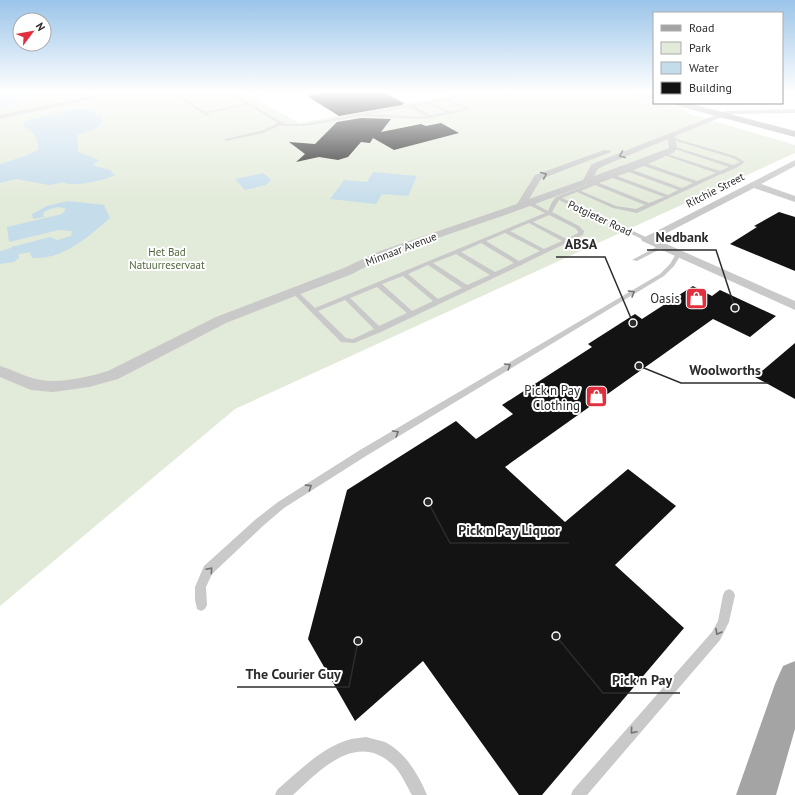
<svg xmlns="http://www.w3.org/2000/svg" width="795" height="795" font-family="'PT Sans',sans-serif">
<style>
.green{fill:#e2ead9}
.water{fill:#c5dcea}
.building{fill:#131313}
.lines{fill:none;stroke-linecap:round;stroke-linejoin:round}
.lane{fill:#c9c9c9;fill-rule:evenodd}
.street{fill:#c9c9c9;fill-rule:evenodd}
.secondary{fill:#b6b6b6;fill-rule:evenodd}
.primary{fill:#a4a4a4;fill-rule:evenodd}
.oneway{stroke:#737373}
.labels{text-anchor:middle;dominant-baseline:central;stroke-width:4;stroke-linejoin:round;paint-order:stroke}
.far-street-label{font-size:11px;fill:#2c2c2c;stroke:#fff}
.far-park-label{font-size:11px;fill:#4f663b;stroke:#fff}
.poi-label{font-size:13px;fill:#2c2c2c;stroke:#fff;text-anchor:end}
.leader{fill:none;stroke:#2c2c2c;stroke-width:1.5}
.callout-dot{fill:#2c2c2c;stroke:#fff;stroke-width:1.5}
.callout-label{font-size:14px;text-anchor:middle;font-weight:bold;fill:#2c2c2c;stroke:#fff;stroke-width:4;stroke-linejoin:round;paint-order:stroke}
</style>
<rect width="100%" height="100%" fill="#fff"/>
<path class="green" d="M0 92H244L299 123 465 92H624L654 100V103H664L684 109 686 113 795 145V153L235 409 0 606Z"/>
<path class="water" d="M0 92H41L0 109Z
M72 110H89L102 116V122L95 129 77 135 78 152 99 160 92 165 110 170 115 175C105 180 76 187 65 183L66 182 49 185 16 179 0 183V164L28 155 38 150C39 137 34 132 23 126L25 121Z
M373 172 417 176 408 196 382 194 376 204 330 199 344 180 367 182Z
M263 173 271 180 266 185 245 190 235 179Z
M68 201 104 205 110 218C88 237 63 260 32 258L30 252 19 254V258L14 262 0 264V251L11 248V247L50 237 57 240 71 236 72 231 59 230 9 242 7 227 62 214 66 209C59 205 49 208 43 213L44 217 33 219 32 214 47 206Z"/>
<path class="building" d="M329 92H382L404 103 402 105 339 116 307 96Z
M361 118 391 119 381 132 421 124 426 126 441 123 459 133 394 150 373 138 370 143 361 142 348 157 338 160 319 157 296 162 305 154 289 142 315 144 337 122Z
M779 212 795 217V271L730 244 757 227 754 226Z
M693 286 712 296 720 290 776 316 750 337 713 319 505 467 565 522 628 469 676 506 615 565 684 628 542 795H519L423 661 355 721 308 639 347 490 456 421 476 439 513 414 502 405 592 347 588 344 635 314 642 319Z
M795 343V399L755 377Z"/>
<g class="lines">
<path class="lane" d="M172 92H175L205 112 245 104 227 92H231L285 124H305L447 98 471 109 431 118 421 119 361 116 305 126H284L281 125 263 133 226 141 225 139 261 131 278 123 248 105 207 113 209 115 206 116ZM447 100 465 109 450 112 432 103ZM428 104 446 112 430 115 414 106ZM410 107 426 116 421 117 370 114Z
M254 92H258L262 95 259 96Z
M670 137 735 156 745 162 736 168 724 173V174H721L637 213 613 208 577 192 562 198 648 238V240H644L559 200 552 212 579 226 584 231 583 235 523 264 522 265 519 266 381 332 354 343 341 342 311 312 291 291 292 290H296L315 308 545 213 527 204V202H531L548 211 552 202 556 197 661 156 664 157 648 164 697 181 716 173 661 154V152L720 171 729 167 672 148V146L733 165 740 162 733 158 670 139ZM644 166 693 183 682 188 633 170ZM629 172 678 190 668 195 617 176ZM613 178 664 197 649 203 599 183ZM595 185 645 205 636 209 616 206 581 191ZM549 215 575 228 578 231V233L567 239 533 222ZM529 223 562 241 544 249 510 231ZM505 233 540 251 519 261 486 241ZM481 243 514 263 495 272 461 252ZM456 254 490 275 467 285 433 263ZM428 265 462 288 438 299 408 274ZM403 276 433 301 412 311 382 284ZM377 287 407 313 379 326 350 298ZM345 300 374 329 353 339 346 338 318 311Z
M662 244 664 245V247L637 261 632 260Z
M679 251 682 253 674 266 664 276 366 456 284 508 264 525 212 574 206 587 207 605 205 609 201 611 197 609 195 600V587L204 566 256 519 278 502 360 450 660 274 670 264 677 252Z
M729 589 733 591 735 595 729 622 720 640 587 795H571L573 790 712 632 718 621 723 595 725 591Z
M366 737C372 739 379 740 385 742 405 752 419 775 427 795H412C406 785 401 772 392 764 356 731 319 771 293 795H275L277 790C299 771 322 747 351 739 356 738 361 738 366 737Z"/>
<path class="street" d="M111 92H124L0 119V115Z
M795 109V113L729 114 675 136 677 148 673 153 508 214 388 255 352 274 226 323 118 379 89 387 53 392 31 390 0 377V366C11 369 21 375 32 378 55 385 85 378 108 371L216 317 344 268 380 251 517 204 535 175 604 150H610L611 152 541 179 529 199 583 180 591 165 597 162 726 111ZM668 139 669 148 667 149 594 176 598 169 603 166Z
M795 160V166L761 184 795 196V202L754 188 655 239 795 301V310L642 241 641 239Z"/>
<path class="secondary" d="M633 92 654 94V100L634 94Z
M672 103H688L795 131V137L674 105Z"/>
<path class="primary" d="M795 661V729L776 795H736L775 684 783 666Z"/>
</g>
<defs><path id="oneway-chevron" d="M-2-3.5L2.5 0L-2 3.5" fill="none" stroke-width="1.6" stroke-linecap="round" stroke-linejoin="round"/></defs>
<g class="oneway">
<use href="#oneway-chevron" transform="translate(622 155) rotate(158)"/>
<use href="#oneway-chevron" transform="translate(544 175) rotate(-23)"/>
<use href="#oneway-chevron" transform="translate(632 293) rotate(-31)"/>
<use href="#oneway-chevron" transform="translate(508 366) rotate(-31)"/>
<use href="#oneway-chevron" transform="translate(396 433) rotate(-31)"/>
<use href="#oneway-chevron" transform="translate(309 487) rotate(-33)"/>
<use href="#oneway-chevron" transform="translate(210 570) rotate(-49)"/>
<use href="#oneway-chevron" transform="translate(718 632) rotate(120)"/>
<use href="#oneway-chevron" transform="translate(633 731) rotate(131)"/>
</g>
<linearGradient id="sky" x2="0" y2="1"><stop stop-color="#9ac4e9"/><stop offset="0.45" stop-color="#fff"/><stop offset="1" stop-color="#fff" stop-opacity="0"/></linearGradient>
<rect width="795" height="204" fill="url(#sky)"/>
<defs>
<symbol id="shop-square" viewBox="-11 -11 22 22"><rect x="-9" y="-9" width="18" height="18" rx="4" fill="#e22f3d" stroke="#fff"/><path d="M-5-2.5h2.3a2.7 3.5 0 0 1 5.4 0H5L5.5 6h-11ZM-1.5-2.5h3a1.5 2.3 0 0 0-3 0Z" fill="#fff"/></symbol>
</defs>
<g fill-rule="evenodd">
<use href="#shop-square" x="684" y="286" width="25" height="25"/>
<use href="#shop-square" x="584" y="384" width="25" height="25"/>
</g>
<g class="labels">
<g class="far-street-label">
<text transform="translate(715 190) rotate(-27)">Ritchie Street</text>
<text transform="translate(600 218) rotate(25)">Potgieter Road</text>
<text transform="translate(401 249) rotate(-21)">Minnaar Avenue</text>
</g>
<g class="far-park-label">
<text x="167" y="252">Het Bad<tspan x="167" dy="13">Natuurreservaat</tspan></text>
</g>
<g class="poi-label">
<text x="680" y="298">Oasis</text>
<text x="580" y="390">Pick n Pay<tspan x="580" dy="15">Clothing</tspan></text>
</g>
</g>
<path class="leader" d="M735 308L716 250H647M633 323L605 257H556M639 366L681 383H769M428 502L450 543H569M358 641L349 687H237M556 636L603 693H680"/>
<g class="callout-dot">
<circle cx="735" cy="308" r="4"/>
<circle cx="633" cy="323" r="4"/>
<circle cx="639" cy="366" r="4"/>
<circle cx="428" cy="502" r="4"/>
<circle cx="358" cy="641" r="4"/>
<circle cx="556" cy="636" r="4"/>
</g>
<g class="callout-label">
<text x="682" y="242">Nedbank</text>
<text x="581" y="249">ABSA</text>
<text x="725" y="375">Woolworths</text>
<text x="509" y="535">Pick n Pay Liquor</text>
<text x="293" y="679">The Courier Guy</text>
<text x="642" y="685">Pick n Pay</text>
</g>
<rect x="653" y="12" width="130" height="92" fill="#ffffff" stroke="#ababab"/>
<rect x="661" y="25" width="20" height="6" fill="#a4a4a4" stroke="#ababab"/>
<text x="689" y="32" font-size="12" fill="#2c2c2c">Road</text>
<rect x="661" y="42" width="20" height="12" fill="#e2ead9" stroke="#ababab"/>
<text x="689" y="52" font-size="12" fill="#2c2c2c">Park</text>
<rect x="661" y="62" width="20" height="12" fill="#c5dcea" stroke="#ababab"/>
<text x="689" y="72" font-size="12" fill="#2c2c2c">Water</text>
<rect x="661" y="82" width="20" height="12" fill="#131313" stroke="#ababab"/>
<text x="689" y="92" font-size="12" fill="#2c2c2c">Building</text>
<g transform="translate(32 32) rotate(58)"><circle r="19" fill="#ffffff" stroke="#ababab"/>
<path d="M0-3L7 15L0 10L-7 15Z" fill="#e22f3d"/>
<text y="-6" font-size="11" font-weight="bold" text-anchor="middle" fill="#2c2c2c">N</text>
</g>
</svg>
